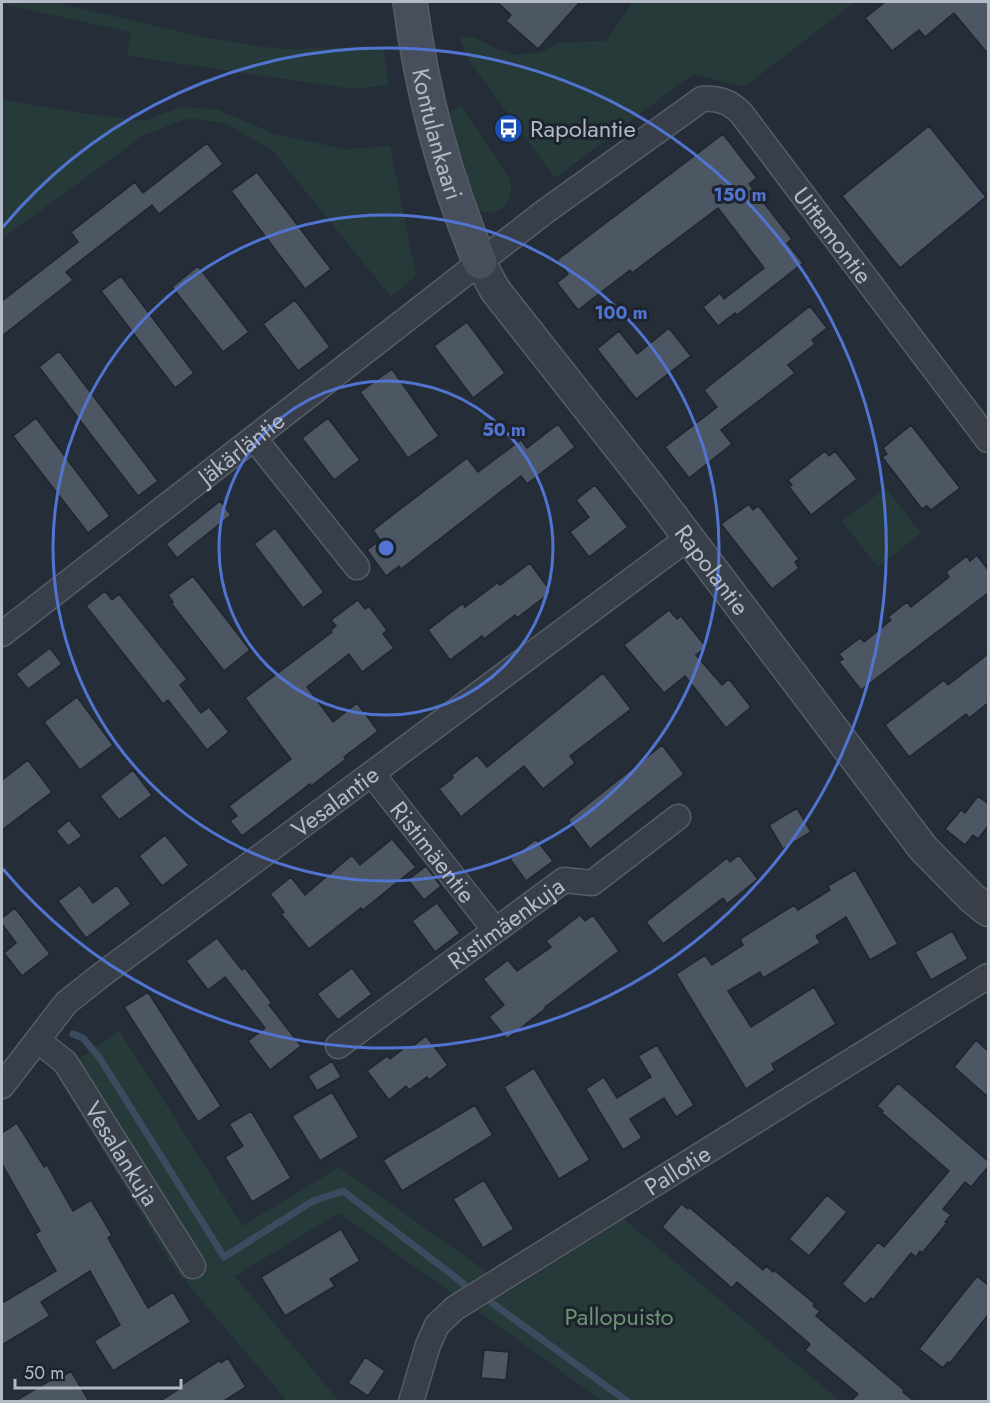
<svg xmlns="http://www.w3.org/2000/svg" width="990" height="1403" font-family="Jost,sans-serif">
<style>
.green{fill:#273a3a}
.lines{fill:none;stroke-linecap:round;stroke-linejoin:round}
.stream{stroke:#3b4b60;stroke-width:7}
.building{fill:#4d5764;stroke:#1f2630;stroke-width:1.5}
.minor-casing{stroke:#565d67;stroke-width:27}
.tertiary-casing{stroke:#565d67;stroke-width:33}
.secondary-casing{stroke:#565d67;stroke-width:36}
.minor{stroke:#383f49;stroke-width:24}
.tertiary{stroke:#383f49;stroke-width:30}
.secondary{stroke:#464f5b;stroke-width:33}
.ring{fill:none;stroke:#5274d1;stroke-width:3}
.labels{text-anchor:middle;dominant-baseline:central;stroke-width:6;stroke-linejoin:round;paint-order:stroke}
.poi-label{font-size:24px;fill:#b3bac5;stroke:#1d242e;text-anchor:start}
.street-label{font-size:24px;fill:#b3bac5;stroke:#1d242e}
.park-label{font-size:24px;fill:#6c9374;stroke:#1d242e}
.centre{fill:#5274d1;stroke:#1d242e;stroke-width:3}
.ring-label{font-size:18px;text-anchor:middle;font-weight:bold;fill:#5274d1;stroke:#1d242e;stroke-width:6;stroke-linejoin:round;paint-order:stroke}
</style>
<rect width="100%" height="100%" fill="#242d38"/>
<path class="green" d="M2 2H53L203 37 265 47 287 49 383 47 389 85 352 89 128 56 130 32 2 4Z
M633 2H855L744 87 693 74 555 178 469 61 459 37H474L495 48 515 55 541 52 561 42 606 41Z
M2 100 81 113 145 121 179 107 216 109 275 134 345 149 390 146 416 276 391 297 273 151 226 124 189 118 144 135 2 239Z
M461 105 509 177C520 209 485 225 472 202 468 195 466 186 464 179 457 158 450 138 443 117Z
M886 488 921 533 878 567 842 521Z
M119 1030 243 1226 339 1167 487 1272 453 1294 339 1213 235 1276 339 1401H287L174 1268 57 1075Z
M624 1219 840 1401H602L478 1311Z"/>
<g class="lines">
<path class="stream" d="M73 1034 83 1038 99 1057 224 1257 313 1201 343 1191 464 1284
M492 1303 628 1402"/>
</g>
<path class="building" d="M497 2H580L538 49 506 21 511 15Z
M885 2H988V54L954 13 925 37 919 30 892 51 865 18Z
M929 126 986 197 900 268 842 196Z
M723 134 757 178 749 184 792 239 787 243 803 263 737 315 735 313 718 326 703 307 720 293 724 299 764 268 718 208 632 273 630 270 578 310 557 283 568 274 557 260Z
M207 143 223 164 159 214 152 205 66 272 73 280 2 336V301L78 242 71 232 135 182 143 193Z
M257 172 331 269 305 289 231 191Z
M198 266 249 332 223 352 172 287Z
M121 276 194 373 175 388 101 291Z
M295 300 330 347 298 371 263 324Z
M810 306 827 328 812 340 815 344 788 365 795 373 721 430 732 444 689 478 665 447 717 407 704 390Z
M467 322 505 373 473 398 434 346Z
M669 328 691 356 636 399 597 349 619 331 637 354Z
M59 351 158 481 138 496 39 367Z
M392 369 439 436 408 458 360 392Z
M36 418 110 516 88 533 13 436Z
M328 418 360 460 334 480 302 438Z
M558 424 575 447 527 484 521 476 401 569 399 566 386 576 367 550 380 540 373 530 467 458 478 472 521 440 527 448Z
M911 425 960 488 931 510 927 506 922 509 882 457 887 454 883 448Z
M825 451 829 456 835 451 857 479 811 515 789 487 792 485 788 480Z
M595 485 628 527 589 557 570 532 589 517 576 500Z
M220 501 231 515 177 558 166 544Z
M749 504 753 510 758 506 761 509 799 559 795 562 799 568 772 589 721 524Z
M275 528 324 592 303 608 254 544Z
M977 555 988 570V593L861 690 839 662 843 659 839 654 860 638 864 642 891 620 888 617 907 602 911 607 949 577 946 572 967 556 970 561Z
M530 563 551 592 517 618 515 615 484 639 482 636 450 660 428 630 463 603 465 607 497 583 500 585Z
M193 576 250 650 224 671 171 603 173 602 168 595Z
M105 591 112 600 119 594 187 679 180 685 201 713 209 707 229 732 207 750 168 700 163 704 86 606Z
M358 600 365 609 369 606 387 630 383 634 394 648 362 672 349 654 307 687 333 722 357 703 378 731 344 757 346 759 311 786 310 784 242 836 230 821 237 816 229 806 291 759 245 698 332 632 331 630 336 626 331 620Z
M669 610 677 619 681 616 706 647 696 655 722 685 729 679 751 707 726 728 685 676 664 693 624 645Z
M50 648 62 664 28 689 16 674Z
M988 654V703L969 718 966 714 909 757 885 725 944 680 948 685Z
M603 673 631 709 570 756 575 763 543 789 524 766 461 817 439 789 453 778 452 775 477 755 487 767Z
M77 697 113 745 80 770 44 722Z
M662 745 684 774 590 849 568 820Z
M28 760 52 792 2 830V780Z
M133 770 152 795 119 820 100 796Z
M978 796 988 804V826L978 839 973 835 965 845 945 829 961 810 965 813Z
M797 808 811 832 783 849 769 825Z
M69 820 82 836 68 846 56 831Z
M165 835 189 865 162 886 139 856Z
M392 839 416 867 363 910 361 908 309 949 281 914 284 912 270 894 291 877 305 895 352 855 360 865Z
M536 839 553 861 526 881 510 859Z
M739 855 758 879 727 904 723 898 663 944 646 922 727 858 730 862Z
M426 866 441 886 424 900 408 880Z
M855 870 898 944 870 960 846 917 816 936 820 943 778 969 763 978 760 972 728 991 751 1027 814 987 836 1024 772 1064 775 1070 746 1089 676 974 705 955 712 965 743 945 740 939 794 905 798 910 830 890 828 886Z
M80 885 93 903 117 885 131 904 86 938 58 901Z
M437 903 460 933 435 952 412 921Z
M15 908 50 954 22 976 4 953 16 943 2 924V918Z
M580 915 585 921 593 915 619 951 545 1007 546 1008 507 1039 489 1017 504 1005 483 979 508 960 517 971 551 947 546 941Z
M952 931 968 959 931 980 915 952Z
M217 938 242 970 245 968 272 1003 269 1005 301 1046 270 1070 248 1041 265 1028 225 977 208 990 186 961Z
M352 968 372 994 338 1020 317 994Z
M148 992 221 1106 198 1122 124 1007Z
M426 1036 448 1065 429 1080 427 1077 409 1090 406 1086 389 1100 367 1071 387 1056 390 1059 407 1046 409 1049Z
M976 1040 988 1051V1097L954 1067Z
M657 1045 694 1105 676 1117 664 1098 630 1119 642 1138 623 1150 586 1089 604 1077 617 1098 651 1077 638 1056Z
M332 1061 341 1077 317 1091 308 1076Z
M534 1068 590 1160 559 1179 504 1087Z
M898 1083 988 1161V1167L971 1187 965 1182 943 1209 951 1215 945 1222 947 1223 922 1253 920 1251 916 1257 911 1253 873 1300 871 1298 865 1304 842 1284 878 1242 884 1247 949 1171 881 1112 883 1111 877 1106Z
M332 1092 359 1137 320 1161 292 1116Z
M475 1105 493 1135 402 1191 383 1160Z
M251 1111 291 1178 252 1202 225 1157 243 1146 229 1124Z
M17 1123 44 1167 47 1165 73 1211 91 1200 112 1235 108 1238 148 1308 173 1292 191 1322 113 1371 94 1341 120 1325 90 1271 41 1302 50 1316 2 1345V1303L56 1271 35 1234 40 1231 2 1164V1133Z
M484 1180 514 1229 483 1248 453 1199Z
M827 1195 847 1212 809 1256 789 1239Z
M681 1204 688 1209 689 1207 763 1270 766 1266 773 1272 774 1270 815 1304 813 1306 820 1311 816 1316 904 1390 903 1392 914 1401H851L858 1394 805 1350 810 1344 737 1282 732 1288 662 1227Z
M341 1229 360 1261 330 1279 335 1286 285 1316 261 1277Z
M977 1276 988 1285V1315L950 1363 948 1362 943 1368 919 1349Z
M484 1350 509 1352 506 1380 481 1378Z
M365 1357 385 1371 368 1396 348 1383Z
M228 1358 246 1387 224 1401H160L179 1389 178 1387 220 1360 221 1363Z
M71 1371 89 1401H15L56 1377 59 1379Z"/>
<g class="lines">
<defs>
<g id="minor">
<path d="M254 438 357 567"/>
<path id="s1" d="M2 634 543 213 702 99C718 98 729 101 741 113L988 440"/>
<path id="s2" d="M372 774 495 930"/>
<path id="s3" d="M338 1046 564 880 592 883 678 817"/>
<path id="s4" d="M46 1047 65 1062 193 1266"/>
<path id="s5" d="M2 1086 66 1003 100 976 688 538"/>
<path id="s6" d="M411 1402 428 1345 437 1325 455 1308 988 976"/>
</g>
<g id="tertiary">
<path id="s7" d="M480 262 495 290 651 488 923 848 972 898 988 911"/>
</g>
<g id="secondary">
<path id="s8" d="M410 2C422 93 444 177 480 262"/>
</g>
</defs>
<use href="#minor" class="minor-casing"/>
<use href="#tertiary" class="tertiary-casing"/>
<use href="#secondary" class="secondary-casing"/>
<use href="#minor" class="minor"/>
<use href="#tertiary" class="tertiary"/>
<use href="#secondary" class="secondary"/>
</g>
<g class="ring">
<circle cx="386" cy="548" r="167"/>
<circle cx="386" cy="548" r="333"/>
<path d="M3 227A500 500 0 1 1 3 869"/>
</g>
<defs>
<symbol id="bus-disc" viewBox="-11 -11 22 22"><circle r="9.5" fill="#1a4fb4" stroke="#1d242e"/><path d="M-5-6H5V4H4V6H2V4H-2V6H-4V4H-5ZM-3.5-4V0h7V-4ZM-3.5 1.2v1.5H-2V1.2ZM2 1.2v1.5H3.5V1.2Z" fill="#fff"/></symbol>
</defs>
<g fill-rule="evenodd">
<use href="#bus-disc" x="492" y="112" width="33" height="33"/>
</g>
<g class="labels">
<g class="poi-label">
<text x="530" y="128">Rapolantie</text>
</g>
<g class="street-label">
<text stroke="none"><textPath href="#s8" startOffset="135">Kontulankaari</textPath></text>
<text stroke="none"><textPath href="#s1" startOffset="1077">Uittamontie</textPath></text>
<text stroke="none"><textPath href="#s1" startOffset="303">Jäkärläntie</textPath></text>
<text stroke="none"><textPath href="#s7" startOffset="386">Rapolantie</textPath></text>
<text stroke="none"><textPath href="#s5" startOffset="441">Vesalantie</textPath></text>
<text stroke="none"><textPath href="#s2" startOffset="99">Ristimäentie</textPath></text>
<text stroke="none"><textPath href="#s3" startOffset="208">Ristimäenkuja</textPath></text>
<text stroke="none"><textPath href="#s4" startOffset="132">Vesalankuja</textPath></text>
<text stroke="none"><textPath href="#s6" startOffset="368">Pallotie</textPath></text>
</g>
<g class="park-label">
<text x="619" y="1316">Pallopuisto</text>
</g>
</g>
<circle cx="386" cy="548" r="9" class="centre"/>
<g class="ring-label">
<text x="740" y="201">150 m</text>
<text x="621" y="319">100 m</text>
<text x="504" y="436">50 m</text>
</g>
<rect width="990" height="1403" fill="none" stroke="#b3bac5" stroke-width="6"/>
<path d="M15 1379v9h166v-9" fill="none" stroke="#b3bac5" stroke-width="3"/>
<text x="24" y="1379" font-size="18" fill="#b3bac5" stroke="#1d242e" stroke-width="4.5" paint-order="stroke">50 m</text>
</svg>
